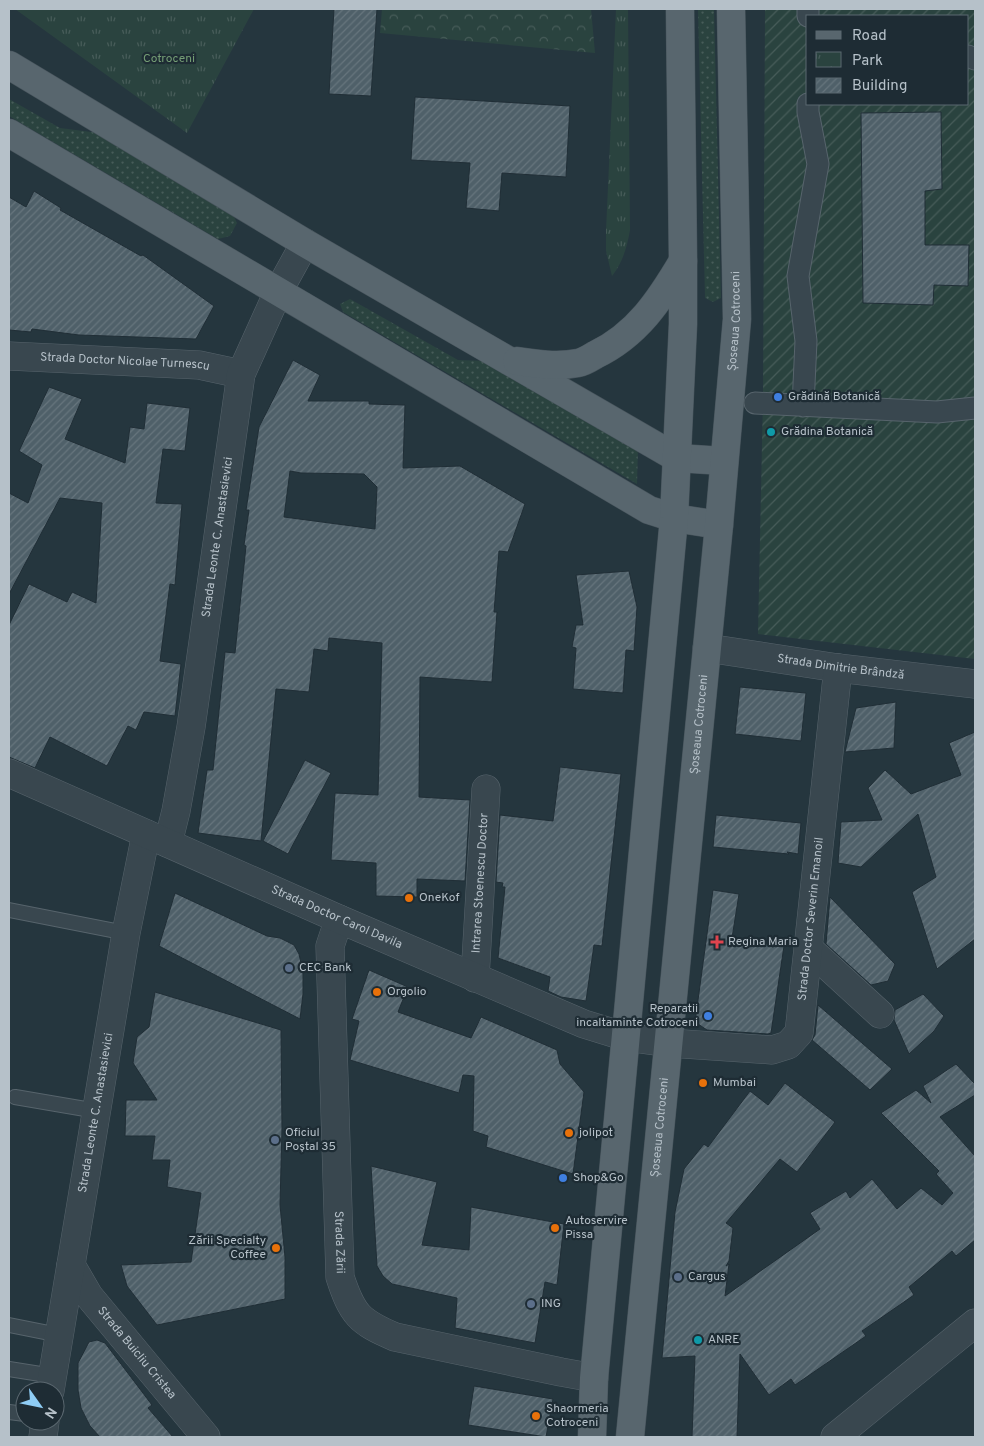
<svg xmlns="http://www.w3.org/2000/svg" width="984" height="1446" font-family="Overpass,sans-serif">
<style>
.grass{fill:url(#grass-dots)}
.forest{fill:url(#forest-crowns)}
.park{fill:url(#park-tufts)}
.garden{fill:url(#garden-furrows);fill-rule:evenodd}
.building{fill:url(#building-hatch);stroke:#202e36;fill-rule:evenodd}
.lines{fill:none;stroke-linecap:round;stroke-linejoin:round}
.service-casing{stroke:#57646c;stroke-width:16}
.pedestrian-casing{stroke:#57646c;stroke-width:23}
.minor-casing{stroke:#57646c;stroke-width:29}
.tertiary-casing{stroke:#57646c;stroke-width:29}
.primary-casing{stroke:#46535b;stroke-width:29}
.service{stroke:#39474f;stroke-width:14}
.pedestrian{stroke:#39474f;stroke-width:21}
.minor{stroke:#39474f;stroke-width:28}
.tertiary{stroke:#39474f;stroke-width:28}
.primary{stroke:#58666e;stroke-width:28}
.shop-dot{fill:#3f7fe0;stroke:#1e2c34;stroke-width:2}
.culture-dot{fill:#0f9aa8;stroke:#1e2c34;stroke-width:2}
.food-dot{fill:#e8710a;stroke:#1e2c34;stroke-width:2}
.health-dot{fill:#e0444e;stroke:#1e2c34;stroke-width:2}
.service-dot{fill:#5c6f8a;stroke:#1e2c34;stroke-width:2}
.labels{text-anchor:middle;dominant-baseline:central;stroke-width:4.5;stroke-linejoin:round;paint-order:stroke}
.park-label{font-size:12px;fill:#759e75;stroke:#1e2c34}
.street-label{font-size:12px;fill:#b6c1c9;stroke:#1e2c34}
.poi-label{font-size:12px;fill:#b6c1c9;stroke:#1e2c34;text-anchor:start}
</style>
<defs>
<pattern id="grass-dots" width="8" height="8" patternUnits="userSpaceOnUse" patternTransform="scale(1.25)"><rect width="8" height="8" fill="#2a433f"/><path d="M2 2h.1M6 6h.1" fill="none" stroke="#475c59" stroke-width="1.8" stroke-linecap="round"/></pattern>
<pattern id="forest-crowns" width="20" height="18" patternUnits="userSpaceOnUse" patternTransform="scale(1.25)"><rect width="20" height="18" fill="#2a433f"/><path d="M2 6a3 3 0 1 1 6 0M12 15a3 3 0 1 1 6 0" fill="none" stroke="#475c59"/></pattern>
<pattern id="park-tufts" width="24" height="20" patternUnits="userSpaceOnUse" patternTransform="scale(1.25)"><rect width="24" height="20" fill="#2a433f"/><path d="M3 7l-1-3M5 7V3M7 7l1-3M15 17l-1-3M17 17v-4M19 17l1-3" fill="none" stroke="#475c59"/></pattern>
<pattern id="garden-furrows" width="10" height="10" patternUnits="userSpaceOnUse" patternTransform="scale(1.25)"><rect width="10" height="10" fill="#2a433f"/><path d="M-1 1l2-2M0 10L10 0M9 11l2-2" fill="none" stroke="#475c59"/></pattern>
<pattern id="building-hatch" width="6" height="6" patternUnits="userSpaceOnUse" patternTransform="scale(1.25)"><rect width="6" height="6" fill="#4f6069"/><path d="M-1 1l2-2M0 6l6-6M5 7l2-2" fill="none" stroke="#66757d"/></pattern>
</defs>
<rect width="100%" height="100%" fill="#25363e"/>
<path class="grass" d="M698 9H714L721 298 713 302 705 298Z
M9 99 60 128 99 133 231 211 237 223 230 236 218 239 9 116Z
M350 299 458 360 489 361 638 448 637 484 343 312 340 304Z"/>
<path class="forest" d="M382 9H591L595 53 380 33Z"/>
<path class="park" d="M15 9H254L187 133Z
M616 9H628L630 230C627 247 623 262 612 276L606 251V231Z"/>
<path class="garden" d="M765 9H975V659L758 634 763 396ZM808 16H968V104H808Z"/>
<path class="building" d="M334 9H377L371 96 329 94Z
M415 97 570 106 566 177 502 173 499 211 466 208 470 163 411 160Z
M941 112 942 189 925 191V245H969L968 286 934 285 933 305 863 303 861 113Z
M34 191 61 208 60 210 141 256 143 255 214 306 196 339 79 335 32 329 31 332 9 330V197L26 207Z
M293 360 320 375 308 401H369V404L405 405 403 468 460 466 525 504 508 552 499 551 494 612H497L492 682 420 677 419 797 470 800 465 881 417 879V897L376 896V863L331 860 335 793 378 795 382 643 329 638 328 651 314 649 309 692 276 689 261 841 198 833 207 770H213L225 652 235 653 246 546 244 545 249 510H246L259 427ZM290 471 301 473 364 474 377 487 375 529 284 517Z
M49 387 82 399 65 439 125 463 130 427 144 429 147 403 190 408 185 451 163 449 156 503 182 504 175 585 170 584 160 661 181 664 175 716 144 712 136 730 128 726 107 766 50 737 35 768 9 757V625L29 584 67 602 72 592 96 603 102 503 60 498 9 594V493L28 503 42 465 19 451Z
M629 571 637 607 634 651 626 650 623 693 573 689 576 648 572 647 576 625H583L576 575Z
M740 687 806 693 801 741 735 734Z
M896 702 894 748 845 752 856 708Z
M975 732V939L937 969 912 892 936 877 918 814 861 867 838 863 841 822 882 820 868 788 885 770 911 794 961 775 949 743Z
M305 760 331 773 288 854 263 841Z
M560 767 621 774 602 946 594 945 586 1001 561 997 548 991 550 977 498 958 505 887H502L503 883 496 882 500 815 553 821Z
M716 815 801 823 798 854 787 852 789 854 713 847Z
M713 890 739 894 732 938 784 946 771 1033 768 1034 707 1030 695 1022Z
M175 893 267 936 280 938 294 945 299 954 303 972V994L300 1019 159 946Z
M830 897 895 964 888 981 871 985 826 944Z
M369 970 408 987 398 1012 471 1038 481 1017 557 1050 560 1064 584 1092 573 1174 486 1147 488 1136 473 1131 474 1076 463 1075 459 1093 350 1060 359 1021 352 1019Z
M155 992 281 1030 282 1129 280 1205 285 1257V1299L157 1325 127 1286 121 1265 191 1262 201 1193 167 1187 170 1160H152L155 1136H125L126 1100H157L133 1063 137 1037 149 1027Z
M923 994 944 1016 934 1031 909 1054 894 1020 895 1010Z
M818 1005 892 1069 870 1090 812 1040 815 1035Z
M956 1064 975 1084V1095L940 1117 975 1156V1240L956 1256 952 1251 909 1287 914 1295 862 1331 866 1336 795 1385 791 1379 769 1395 740 1354 737 1437H692L695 1356 662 1358 675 1212 684 1169 704 1144 708 1147 750 1091 768 1105 785 1083 835 1122 797 1172 780 1159 726 1223 733 1228 729 1261 726 1266 729 1264 725 1296 820 1229 810 1213 846 1191 850 1198 872 1179 897 1209 921 1188 942 1205 953 1193 936 1174 939 1171 881 1113 916 1090 931 1103 923 1086Z
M371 1166 437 1182 422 1245 469 1250 471 1207 564 1224 557 1285 545 1282 535 1343 455 1328 457 1298 392 1284 383 1276 377 1266Z
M97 1340 105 1343 152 1405 148 1408 173 1437H100L90 1426 81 1408 78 1390V1363L89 1342Z
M474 1386 553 1399 546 1437 468 1425Z"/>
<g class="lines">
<defs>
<path id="service" d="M9 910 126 933
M15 1097 97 1111
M9 1325 59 1335
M9 1369 53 1376
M9 1412 25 1414"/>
<path id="pedestrian" d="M808 16V9
M968 56 975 59
M755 403 937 412 975 408
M803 406 806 341 798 276 818 164 808 112V104"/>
<g id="minor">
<path id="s1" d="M9 356 199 365 241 374"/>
<path id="s2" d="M707 648 838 668 975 684"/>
<path id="s3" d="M168 843 176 811 191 727 241 374 278 292 305 243"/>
<path id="s4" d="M339 919 330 946 340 1277C352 1314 359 1322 395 1337L561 1372 594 1378"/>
<path d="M809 949 880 1014"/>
<path id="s5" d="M475 978 486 789"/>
<path id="s6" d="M669 1043 772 1050 788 1045 799 1033 838 668"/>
<path id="s7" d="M71 1265 89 1296 206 1437"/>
<path id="s8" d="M50 1391 126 933 146 834"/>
<path d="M43 1437 45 1421"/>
<path d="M835 1437 975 1323"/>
</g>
<g id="tertiary">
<path id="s9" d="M9 773 339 919 584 1024 626 1037 669 1043"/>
</g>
<g id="primary">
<path d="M9 65 305 243 677 458 724 461"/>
<path d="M9 133 649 510 674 518 719 525"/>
<path d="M517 361C537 364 557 367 578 363 584 362 590 358 595 355 637 335 660 300 683 261"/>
<path d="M592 1437 594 1378 674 518 683 324V260L680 9"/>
<path id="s10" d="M630 1437 719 525 737 319 731 9"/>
</g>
</defs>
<use href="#service" class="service-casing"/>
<use href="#pedestrian" class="pedestrian-casing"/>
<use href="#minor" class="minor-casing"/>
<use href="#tertiary" class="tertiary-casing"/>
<use href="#primary" class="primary-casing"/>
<use href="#service" class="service"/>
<use href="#pedestrian" class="pedestrian"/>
<use href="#minor" class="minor"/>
<use href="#tertiary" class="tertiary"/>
<use href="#primary" class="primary"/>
</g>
<g class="shop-dot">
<circle cx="778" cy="397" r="5"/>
<circle cx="708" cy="1016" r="5"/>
<circle cx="563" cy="1178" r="5"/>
</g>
<g class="culture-dot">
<circle cx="771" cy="432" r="5"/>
<circle cx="698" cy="1340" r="5"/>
</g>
<g class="food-dot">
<circle cx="409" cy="898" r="5"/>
<circle cx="377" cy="992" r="5"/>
<circle cx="703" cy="1083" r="5"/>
<circle cx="569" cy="1133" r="5"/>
<circle cx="555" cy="1228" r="5"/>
<circle cx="276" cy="1248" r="5"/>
<circle cx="536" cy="1416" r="5"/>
</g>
<path class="health-dot" d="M714.5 934.5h5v5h5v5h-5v5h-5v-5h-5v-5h5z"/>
<g class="service-dot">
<circle cx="289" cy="968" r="5"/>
<circle cx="275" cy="1140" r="5"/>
<circle cx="678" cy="1277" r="5"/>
<circle cx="531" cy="1304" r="5"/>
</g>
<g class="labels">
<g class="park-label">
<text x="169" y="59">Cotroceni</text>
</g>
<g class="street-label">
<text stroke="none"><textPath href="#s10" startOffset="1121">Șoseaua Cotroceni</textPath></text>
<text stroke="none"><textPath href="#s1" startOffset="116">Strada Doctor Nicolae Turnescu</textPath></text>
<text stroke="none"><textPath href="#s3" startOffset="310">Strada Leonte C. Anastasievici</textPath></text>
<text stroke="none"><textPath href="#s2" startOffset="135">Strada Dimitrie Brândză</textPath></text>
<text stroke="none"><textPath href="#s10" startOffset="716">Șoseaua Cotroceni</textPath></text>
<text stroke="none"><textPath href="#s5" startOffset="95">Intrarea Stoenescu Doctor</textPath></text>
<text stroke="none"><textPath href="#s9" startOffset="358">Strada Doctor Carol Davila</textPath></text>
<text stroke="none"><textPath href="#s6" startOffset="251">Strada Doctor Severin Emanoil</textPath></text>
<text stroke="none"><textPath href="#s8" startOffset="282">Strada Leonte C. Anastasievici</textPath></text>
<text stroke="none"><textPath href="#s10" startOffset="311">Șoseaua Cotroceni</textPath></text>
<text stroke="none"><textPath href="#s4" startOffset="325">Strada Zării</textPath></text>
<text stroke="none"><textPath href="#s7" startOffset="110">Strada Buicliu Cristea</textPath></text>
</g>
<g class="poi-label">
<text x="788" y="397">Grădină Botanică</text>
<text x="781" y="432">Grădina Botanică</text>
<text x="419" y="898">OneKof</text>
<text x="728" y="942">Regina Maria</text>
<text x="299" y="968">CEC Bank</text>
<text x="387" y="992">Orgolio</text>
<text x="698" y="1009" text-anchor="end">Reparatii<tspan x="698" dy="14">incaltaminte Cotroceni</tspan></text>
<text x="713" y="1083">Mumbai</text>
<text x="285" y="1133">Oficiul<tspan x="285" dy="14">Poștal 35</tspan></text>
<text x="579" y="1133">jolipot</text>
<text x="573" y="1178">Shop&amp;Go</text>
<text x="565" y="1221">Autoservire<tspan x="565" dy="14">Pissa</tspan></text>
<text x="266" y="1241" text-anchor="end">Zării Specialty<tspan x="266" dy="14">Coffee</tspan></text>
<text x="688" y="1277">Cargus</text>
<text x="541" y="1304">ING</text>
<text x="708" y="1340">ANRE</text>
<text x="546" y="1409">Shaormeria<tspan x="546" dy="14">Cotroceni</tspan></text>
</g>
</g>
<rect width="984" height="1446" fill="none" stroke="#b6c1c9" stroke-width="20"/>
<rect x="806" y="15" width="162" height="90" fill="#1e2c34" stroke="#5b6870"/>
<rect x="816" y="31" width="25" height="8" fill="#58666e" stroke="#5b6870"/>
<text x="852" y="40" font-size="15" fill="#b6c1c9">Road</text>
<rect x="816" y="52" width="25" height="15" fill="url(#park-tufts)" stroke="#5b6870"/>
<text x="852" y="65" font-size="15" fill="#b6c1c9">Park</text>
<rect x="816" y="78" width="25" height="15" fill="url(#building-hatch)" stroke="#5b6870"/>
<text x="852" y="90" font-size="15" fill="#b6c1c9">Building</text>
<g transform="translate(40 1406) rotate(123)"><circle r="24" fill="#1e2c34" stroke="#5b6870"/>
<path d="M0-4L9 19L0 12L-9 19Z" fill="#8fcdf5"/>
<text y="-8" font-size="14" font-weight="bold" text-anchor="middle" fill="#b6c1c9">N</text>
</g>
</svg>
